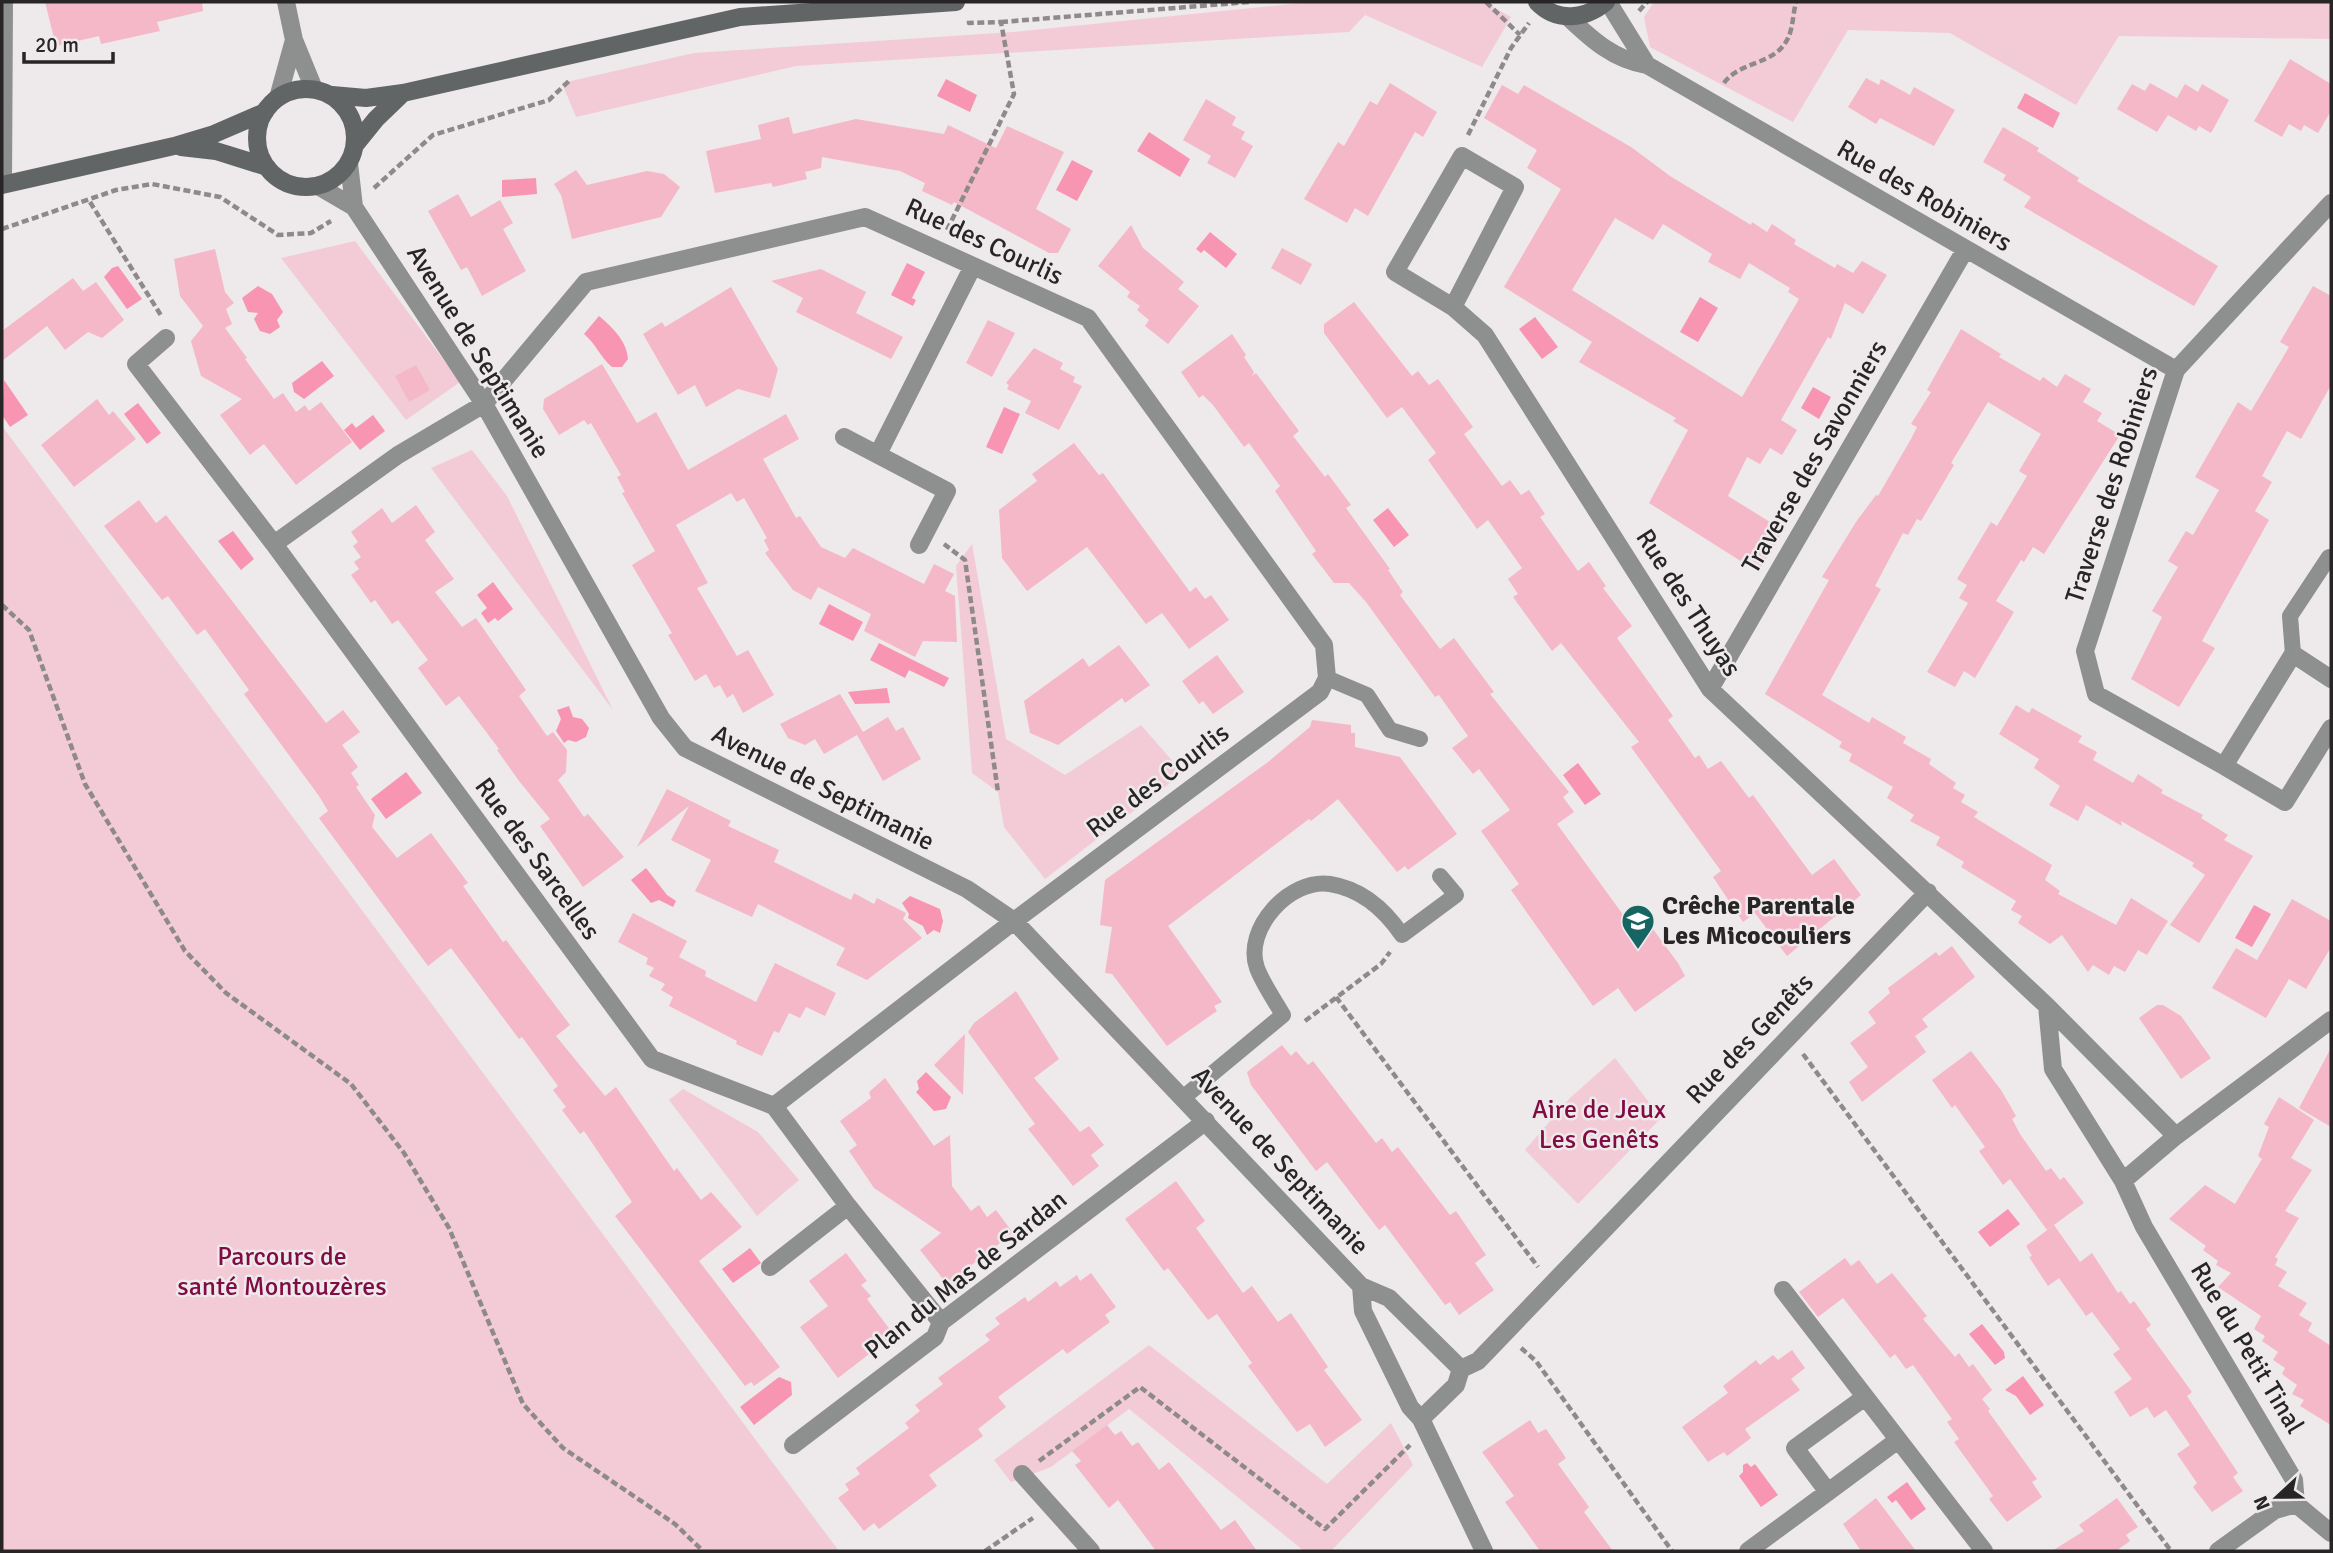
<svg xmlns="http://www.w3.org/2000/svg" width="2333" height="1553" font-family="Signika,sans-serif">
<style>
.green{fill:#f3cbd6}
.water{fill:#f795b3}
.building{fill:#f5b8c9;fill-rule:evenodd}
.lines{fill:none;stroke-linecap:round;stroke-linejoin:round}
.path{stroke:#8e8a8b;stroke-width:4.5;stroke-dasharray:7 3.5;stroke-linecap:butt}
.lane{stroke:#8e9090;stroke-width:16}
.street{stroke:#8e9090;stroke-width:18}
.secondary{stroke:#626565;stroke-width:18}
.labels{text-anchor:middle;dominant-baseline:central;stroke-width:5;stroke-linejoin:round;paint-order:stroke}
.street-label{font-size:26px;fill:#272525;stroke:#eee9ea}
.poi-label{font-size:26px;font-weight:bold;fill:#272525;stroke:#eee9ea;text-anchor:start}
.park-label{font-size:26px;fill:#810b43;stroke:#eee9ea}
</style>
<rect width="100%" height="100%" fill="#eee9ea"/>
<path class="green" d="M1311 2H1484L1511 17 1482 67 1365 15 1349 32 796 66 576 117 562 83 694 53 1013 32Z
M1654 2H2331V39L2119 36 2076 105 1950 33 1848 30 1793 122 1650 47 1644 17Z
M355 241 460 382 406 420 281 258Z
M2 426 767 1455 839 1551H2Z
M472 450 507 496 613 710 431 468Z
M972 544 1006 739 1065 775 1141 725 1183 773 1045 879 1004 827 998 792 972 773 956 566Z
M1615 1058 1661 1118 1578 1204 1525 1150 1570 1098Z
M683 1089 758 1132 799 1180 757 1216 669 1100Z
M1149 1345 1327 1484 1391 1423 1413 1465 1331 1551H1304L1129 1409 1051 1467 1011 1482 994 1460Z"/>
<path class="water" d="M946 79 977 95 970 112 937 96Z
M2025 93 2060 113 2053 128 2017 108Z
M1149 132 1190 159 1180 177 1137 151Z
M1072 160 1093 171 1077 201 1056 190Z
M536 178 537 194 502 197V180Z
M1210 232 1237 254 1226 268 1204 250 1201 253 1196 249Z
M907 263 925 272 912 298 916 300 913 306 891 295Z
M118 266 142 299 127 309 104 277 112 268Z
M258 286 272 294 283 312 277 320 280 327 270 334 260 331 254 319 258 313 248 312 242 298Z
M1700 297 1718 308 1698 342 1680 332Z
M599 316C612 327 627 341 628 359L622 367H612C601 358 596 344 584 334Z
M1535 317 1558 347 1542 359 1519 329Z
M322 361 334 376 304 399 294 392 292 383Z
M4 380 28 415 10 427 2 415Z
M1813 387 1831 397 1819 419 1801 408Z
M138 403 161 433 147 444 124 414Z
M1004 407 1020 414 1002 454 986 447Z
M373 415 385 431 360 450 344 430 352 423 356 428Z
M1388 508 1409 535 1394 547 1373 520Z
M233 531 254 559 241 570 218 541Z
M493 582 513 609 498 621 495 618 488 623 481 613 487 608 477 595Z
M829 604 863 622 853 641 819 624Z
M879 643 949 678 944 687 909 670 905 678 870 660Z
M887 688 890 703 855 704 848 692Z
M569 706 573 717 582 719 589 728 586 737 576 742 568 740 564 743 556 731 561 719 557 710Z
M1578 763 1601 794 1585 805 1563 775Z
M406 772 422 793 386 819 371 799Z
M646 868 667 895 676 901 673 907 659 900 651 903 631 880Z
M910 896 940 909 943 921 940 933 934 930 927 935 923 926 908 918 909 914 902 903Z
M2254 905 2271 914 2252 947 2235 938Z
M926 1072 951 1097 946 1109 934 1111 916 1092 919 1089 917 1081Z
M2008 1209 2020 1224 1990 1247 1978 1232Z
M750 1248 761 1263 733 1283 722 1269Z
M1982 1324 2004 1352 2005 1358 1995 1365 1969 1334Z
M2023 1376 2044 1405 2030 1415 2016 1396 2005 1390Z
M779 1377 791 1382 792 1395 754 1425 740 1407Z
M1747 1463 1751 1467 1755 1464 1778 1495 1761 1507 1739 1476 1743 1472V1465Z
M1907 1482 1926 1509 1911 1520 1896 1500 1892 1503 1887 1497Z"/>
<path class="building" d="M45 2H202L203 11 157 22 160 31 101 44 99 36 56 46Z
M2290 59 2331 84V111L2318 133 2304 125 2301 131 2289 124 2282 137 2254 121Z
M1866 78 1879 85 1881 79 1910 95 1914 87 1955 110 1934 146 1880 118 1876 124 1848 107Z
M1390 83 1437 112 1423 137 1415 132 1368 216 1355 208 1347 223 1304 199 1338 142 1344 146 1370 101 1377 105Z
M2150 83 2177 98 2185 84 2198 92 2202 84 2229 100 2211 133 2199 126 2196 131 2168 115 2157 132 2117 109 2132 84 2145 91Z
M1502 85 1518 94 1524 85 1631 147 1670 176 1751 225 1752 222 1767 232 1772 224 1796 240 1794 244 1835 268 1837 264 1853 273 1862 261 1887 275 1863 314 1845 303 1831 339 1828 337 1781 420 1797 430 1782 455 1770 448 1760 464 1747 457 1728 496 1783 530 1758 572 1649 503 1688 430 1673 421 1676 418 1579 362 1592 342 1504 287 1561 189 1527 168 1537 150 1484 118ZM1615 218 1653 240 1663 224 1712 254 1708 262 1740 279 1749 263 1790 288 1788 292 1799 299 1742 397 1572 290Z
M1206 99 1236 117 1232 125 1245 132 1241 139 1253 146 1235 178 1207 163 1211 156 1183 140Z
M789 117 793 134 856 119 944 134 948 125 996 148 1007 126 1064 152 1036 209 1071 229 1058 253H1049L954 202 952 205 922 191 925 183 900 171 822 157 821 168 805 172 807 179 773 187 771 183 715 193 706 151 761 139 758 125Z
M2003 127 2039 148 2037 151 2079 178 2077 181 2218 266 2194 306 2024 207 2031 197 2003 180 2006 175 1983 162Z
M576 170 587 185 647 171 664 174 680 187 661 217 572 239 561 195 554 184Z
M458 194 471 217 500 200 513 223 503 229 526 271 482 296 467 267 461 270 428 211Z
M1131 225 1143 248 1184 282 1178 289 1199 306 1168 344 1145 326 1149 320 1137 310 1140 306 1127 297 1130 292 1098 266Z
M1282 248 1312 264 1301 285 1271 268Z
M215 249 225 292 234 303 226 309 232 324 225 328 247 358 245 359 274 399 283 393 296 412 305 405 309 411 321 402 352 442 296 485 264 444 250 455 220 415 242 399 201 376 191 341 203 326 180 296 174 259Z
M821 269 866 292 856 313 903 337 891 359 796 312 803 298 771 281Z
M73 278 83 291 96 282 124 320 102 338 88 332 65 350 47 326 2 361V331Z
M2313 286 2331 296V385L2301 439 2287 431 2262 476 2272 482 2255 511 2269 520 2202 641 2215 648 2179 707 2131 679 2162 617 2152 611 2178 567 2168 561 2186 531 2193 535 2219 490 2195 477 2238 402 2251 411 2289 347 2280 342Z
M731 287 778 369 770 398 738 389 706 407 695 385 678 395 643 334 662 322 665 327Z
M1354 302 1412 376 1418 371 1429 385 1438 379 1473 427 1464 434 1502 486 1510 480 1521 495 1529 490 1545 514 1540 517 1578 571 1589 562 1606 586 1603 588 1632 626 1617 638 1673 716 1668 720 1695 758 1699 755 1708 769 1721 761 1749 798 1753 795 1812 875 1834 859 1861 895 1787 956 1755 913 1743 922 1713 877 1721 871 1631 747 1639 742 1561 643 1552 651 1513 597 1518 594 1508 579 1522 568 1488 520 1477 529 1428 460 1436 453 1402 407 1387 418 1324 333V324Z
M988 320 1015 333 992 377 966 363Z
M1961 329 2001 354 1999 357 2040 381 2043 377 2057 387 2065 374 2091 389 2083 402 2102 413 2097 421 2120 435 2044 554 2033 547 2024 562 2021 560 1996 601 2014 612 1975 678 1964 671 1955 687 1927 672 1968 603 1959 598 1967 585 1957 579 1991 522 1997 526 2027 476 2019 471 2041 434 1988 402 1951 463 1954 465 1921 521 1917 519 1908 535 1903 533 1875 586 1881 589 1822 695 1869 723 1872 717 1906 737 1903 743 1931 759 1929 764 1956 783 1953 788 1965 795 1961 802 1978 812 1974 817 2052 865 2045 880 2060 891 2058 894 2116 925 2131 898 2168 921 2147 955 2138 950 2125 972 2114 966 2109 975 2093 965 2088 972 2062 935 2050 944 2018 923 2022 916 2011 910 2016 901 1961 867 1964 862 1936 845 1940 837 1910 821 1914 815 1887 798 1893 787 1849 761 1852 754 1839 747 1842 742 1765 694 1829 580 1822 577 1856 522 1876 495 1878 496 1911 439 1917 427 1911 424 1931 392 1927 390Z
M1232 334 1246 355 1244 357 1254 372 1252 376 1256 373 1299 431 1293 436 1325 477 1328 474 1351 505 1346 508 1390 569 1388 570 1403 592 1400 595 1440 649 1454 638 1494 692 1490 694 1569 792 1563 797 1574 812 1557 824 1632 927 1644 917 1678 963 1685 976 1635 1012 1618 988 1593 1006 1576 982 1511 890 1519 884 1481 831 1510 810 1479 769 1473 774 1452 748 1468 736 1439 695 1435 697 1366 602 1349 583H1334L1312 554 1316 551 1275 491 1280 486 1249 443 1244 447 1213 405 1203 395 1199 398 1181 372Z
M1034 348 1063 363 1060 369 1075 377 1073 382 1082 386 1059 430 1025 413 1031 401 1007 389 1009 385 1006 383Z
M602 364 637 423 656 412 688 470 786 414 799 439 763 459 796 518 800 516 821 547 845 558 853 548 924 584 934 564 954 574 945 591 955 596 957 642 923 641 915 657 864 631 871 614 818 587 811 600 793 590 765 553 769 550 764 540 767 538 744 498 737 502 731 493 676 525 708 583 697 588 737 656 748 650 774 695 743 713 733 694 727 698 720 685 714 688 706 674 695 681 668 635 672 633 632 565 655 551 622 493 625 492 617 477 621 475 591 423 588 425 584 420 559 435 543 409 544 399Z
M416 365 430 390 409 402 395 376Z
M97 399 109 415 113 411 136 439 74 487 41 445Z
M1074 443 1099 475 1103 473 1190 592 1196 587 1205 599 1211 595 1229 620 1189 649 1162 613 1146 624 1087 547 1027 591 1002 558 999 510 1037 481 1032 474Z
M139 500 156 523 166 515 326 723 343 710 360 732 342 745 358 767 351 773 359 785 356 787 375 815 372 827 397 858 431 833 468 883 463 886 503 942 506 940 570 1025 556 1036 605 1096 616 1087 674 1171 677 1168 701 1200 711 1192 742 1227 699 1261 780 1367 754 1386 751 1382 745 1386 615 1216 632 1202 584 1131 580 1134 562 1110 566 1107 553 1090 558 1086 522 1037 519 1039 451 948 428 966 319 818 328 811 319 796 244 694 249 690 205 629 197 635 168 596 162 600 104 526Z
M416 505 435 532 425 540 454 579 435 592 462 627 476 618 526 690 519 696 547 736 553 732 567 750 566 772 558 780 584 817 588 814 624 857 583 887 540 826 550 819 519 781 497 750 499 749 459 696 446 706 418 668 428 660 398 620 392 624 375 600 371 603 351 575 359 569 354 562 361 557 353 546 358 542 351 532 382 508 392 523Z
M1119 645 1150 685 1125 703 1122 698 1058 745 1030 733 1024 701 1083 658 1089 667Z
M1217 655 1244 692 1213 714 1203 701 1199 704 1182 681Z
M840 694 863 732 888 717 896 731 903 727 921 759 883 781 857 735 824 754 815 739 805 745 788 738 780 724Z
M2016 705 2029 713 2032 708 2082 736 2078 742 2097 752 2093 760 2133 783 2138 774 2163 790 2161 793 2203 815 2201 818 2228 835 2224 840 2253 856 2199 943 2170 925 2205 875 2192 866 2194 863 2121 821 2122 826 2086 805 2078 821 2049 805 2060 786 2034 768 2039 759 1999 734Z
M1312 720 1351 725V733H1355V747L1400 757 1457 834 1408 870 1405 866 1397 872 1338 799 1311 821 1309 819 1168 926 1222 1002 1214 1006 1217 1011 1167 1046 1112 974 1105 973 1112 927 1100 925 1105 880 1268 762 1310 727Z
M667 789 731 821 728 826 779 850 774 862 851 900 854 893 874 904 877 898 906 913 903 919 922 938 867 980 836 965 845 948 758 904 752 917 695 891 711 860 671 840 689 806 637 847Z
M2292 899 2331 921V947L2306 989 2289 979 2266 1018 2212 988 2236 948 2257 960Z
M633 913 687 941 679 957 706 971 705 976 756 1002 775 963 836 993 825 1016 806 1007 800 1018 789 1013 779 1033 774 1031 762 1056 736 1044 737 1041 669 1006 673 997 661 990 665 984 649 976 654 968 646 964 648 958 618 942Z
M1952 946 1975 977 1922 1019 1928 1027 1915 1036 1926 1052 1862 1102 1849 1082 1868 1067 1850 1043 1876 1023 1868 1012 1890 993 1888 988 1936 952 1939 956Z
M1016 991 1059 1059 1034 1078 1080 1132 1089 1126 1104 1145 1091 1155 1099 1166 1073 1186 1028 1129 1035 1124 968 1032 974 1023Z
M2157 1005H2163L2181 1016 2211 1058 2181 1079 2139 1018Z
M965 1034 963 1095 934 1065Z
M1282 1045 1291 1056 1296 1051 1308 1065 1313 1061 1376 1143 1382 1138 1392 1152 1398 1147 1450 1215 1456 1211 1486 1255 1475 1263 1494 1290 1459 1315 1450 1302 1445 1305 1385 1225 1379 1230 1327 1162 1316 1171 1251 1085 1247 1072Z
M2331 1048V1127L2299 1108Z
M1971 1051 2001 1090 2016 1116 2012 1119 2020 1134 2046 1171 2051 1168 2060 1180 2064 1177 2084 1203 2047 1230 2010 1179 2003 1185 1979 1151 1985 1147 1955 1105 1952 1108 1932 1080Z
M885 1078 934 1146 950 1135 952 1186 971 1211 979 1205 987 1217 996 1210 1013 1233 947 1284 920 1250 941 1233 874 1188 849 1151 857 1145 840 1121 871 1098 869 1092Z
M2279 1097 2314 1120 2291 1158 2312 1170 2285 1211 2299 1218 2275 1257 2278 1259 2275 1265 2287 1272 2278 1286 2307 1303 2299 1315 2312 1323 2308 1331 2331 1346V1425L2300 1406 2304 1400 2292 1394 2297 1385 2282 1374 2285 1368 2273 1360 2278 1352 2262 1341 2265 1336 2254 1329 2261 1316 2218 1287 2231 1273 2216 1265 2218 1261 2203 1250 2206 1246 2169 1219 2205 1185 2235 1204 2262 1159 2258 1156 2269 1127 2264 1124Z
M1176 1181 1205 1221 1196 1228 1243 1293 1252 1286 1278 1322 1291 1313 1328 1367 1324 1370 1362 1420 1325 1447 1310 1424 1297 1432 1248 1366 1252 1363 1217 1314 1208 1320 1168 1268 1164 1271 1125 1219Z
M2054 1225 2080 1262 2092 1253 2118 1293 2121 1291 2130 1304 2134 1301 2151 1325 2146 1329 2192 1392 2187 1396 2238 1473 2233 1477 2243 1491 2212 1512 2193 1487 2197 1483 2177 1454 2190 1445 2166 1410 2154 1418 2147 1407 2130 1417 2114 1392 2132 1379 2113 1354 2120 1349 2092 1312 2086 1316 2059 1278 2048 1286 2029 1257 2032 1256 2026 1246Z
M846 1253 867 1281 861 1285 871 1296 867 1299 894 1335 838 1378 800 1327 828 1306 809 1281Z
M1845 1258 1851 1266 1859 1260 1877 1284 1892 1273 1927 1316 1923 1319 1955 1357 1959 1353 1969 1367 1973 1364 1992 1390 1982 1399 1990 1409 1988 1411 2037 1479 2032 1482 2042 1497 2007 1522 1989 1499 1993 1496 1954 1442 1959 1439 1947 1422 1952 1419 1913 1365 1906 1369 1895 1354 1890 1358 1843 1298 1818 1317 1799 1292Z
M1091 1273 1116 1307 1105 1315 1110 1322 1067 1354 1063 1349 998 1397 1006 1407 978 1429 983 1436 929 1475 937 1486 879 1529 874 1523 864 1531 838 1498 849 1490 845 1484 860 1474 856 1468 909 1428 905 1423 920 1411 915 1405 943 1384 938 1378 990 1340 985 1335 1000 1324 995 1318 1025 1297 1028 1302 1056 1281 1060 1287 1077 1275 1080 1281Z
M1792 1350 1805 1368 1791 1379 1800 1390 1745 1429 1751 1438 1727 1456 1724 1452 1708 1462 1682 1427 1728 1393 1723 1386 1756 1360 1760 1365 1773 1355 1778 1360Z
M1530 1420 1538 1433 1546 1429 1566 1458 1558 1464 1589 1507 1584 1512 1613 1551H1540L1505 1502 1514 1496 1482 1452Z
M1107 1425 1115 1435 1121 1431 1132 1446 1138 1442 1159 1470 1169 1462 1221 1530 1235 1520 1257 1551H1156L1118 1500 1109 1508 1075 1465 1081 1461 1072 1451Z
M1876 1498 1916 1551H1861L1843 1524Z
M2117 1498 2138 1527 2126 1535 2130 1541 2116 1551H2052L2084 1531 2079 1525Z"/>
<g class="lines">
<path class="path" d="M1486 2 1520 35
M1639 11 1647 2
M1001 22 1249 2
M1724 83C1740 61 1774 65 1787 40 1793 30 1793 13 1796 2
M1468 135 1511 48 1529 23
M374 188 433 135 549 100 570 80
M90 202 162 317
M2 229 116 190 152 184 220 197 278 235 311 233 331 221
M947 230 1014 94 1001 22 969 23V20
M944 544 965 560 998 792
M2 605 29 630 85 784 185 951 226 993 351 1084 404 1153 449 1228 523 1404 563 1448 675 1524 703 1551
M1336 997 1538 1267
M1305 1021 1381 964 1390 952
M1803 1054 2171 1551
M1521 1348 1536 1361 1672 1551
M1039 1461 1140 1387 1325 1529 1410 1445
M985 1551 1033 1518"/>
<path class="lane" d="M2293 654 2290 616 2329 557
M1327 678 1367 695 1390 730 1420 739
M1184 1097 1283 1015C1275 1001 1263 984 1257 968 1243 929 1290 878 1330 884 1362 889 1385 910 1402 935L1456 895 1440 876"/>
<path class="street" d="M286 2 294 40 314 89
M1608 2 1647 65
M1568 17C1591 39 1614 60 1647 65L2176 370
M278 98 294 40
M349 163 354 207
M3 184 4 2
M318 186 354 207 484 404 661 718 685 748 967 889 1014 921 1361 1286 1389 1298 1461 1369
M865 217 1088 318 1324 645 1327 678 1320 692 1014 921 774 1106 652 1059 274 544 398 455 484 404 586 282Z
M1453 307 1515 187 1462 156 1395 272 1453 307 1485 335 1710 689 2047 1006
M166 338 136 364 274 544
M844 437 947 491 919 545
M878 454 973 266
M2331 679 2293 654 2224 766 2285 802 2331 728
M1710 689 1965 250
M2224 766 2096 694 2085 651 2176 370 2331 203
M2047 1006 2176 1136 2123 1181 2053 1069Z
M774 1106 848 1206 941 1322
M2176 1136 2331 1020
M2123 1181 2144 1227 2294 1480 2296 1504 2331 1533
M770 1267 848 1206
M1361 1286 1363 1311 1410 1407 1421 1419 1484 1551
M1783 1290 1984 1551
M1461 1369 1478 1361 1928 892
M1865 1397 1795 1448 1828 1492 1898 1440
M1421 1419 1456 1385 1461 1369
M793 1445 935 1337 941 1322 1206 1121
M1022 1474 1091 1551
M1748 1551 1828 1492
M2218 1551 2275 1510 2296 1504"/>
<path class="secondary" d="M1537 2C1557 23 1586 19 1606 2
M257 138a49 49 0 1 1 98 0a49 49 0 1 1-98 0Z
M332 95 366 98 403 93 740 17 956 2
M355 145 376 119 403 93
M181 147 216 151 267 167
M2 185 174 146 214 134 265 112"/>
</g>
<defs>
<symbol id="school-pin" viewBox="-11 -11 22 30"><path d="M0 17L-7.5 6A9.5 9.5 0 1 1 7.5 6Z" fill="#176562" stroke="#eee9ea"/><path d="M0-5L7-2L0 1L-7-2ZM-4 1L0 2.5L4 1V4Q0 6-4 4Z" fill="#fff"/></symbol>
</defs>
<g fill-rule="evenodd">
<use href="#school-pin" x="1619" y="902" width="38" height="52"/>
</g>
<g class="labels">
<g class="street-label">
<text transform="translate(1924 196) rotate(30)">Rue des Robiniers</text>
<text transform="translate(984 242) rotate(25)">Rue des Courlis</text>
<text transform="translate(478 352) rotate(58)">Avenue de Septimanie</text>
<text transform="translate(1815 457) rotate(-60)">Traverse des Savonniers</text>
<text transform="translate(2112 485) rotate(-72)">Traverse des Robiniers</text>
<text transform="translate(1688 603) rotate(57)">Rue des Thuyas</text>
<text transform="translate(1158 781) rotate(-37)">Rue des Courlis</text>
<text transform="translate(823 788) rotate(27)">Avenue de Septimanie</text>
<text transform="translate(537 859) rotate(54)">Rue des Sarcelles</text>
<text transform="translate(1750 1039) rotate(-46)">Rue des Genêts</text>
<text transform="translate(1280 1161) rotate(47)">Avenue de Septimanie</text>
<text transform="translate(966 1275) rotate(-39)">Plan du Mas de Sardan</text>
<text transform="translate(2247 1348) rotate(59)">Rue du Petit Tinal</text>
</g>
<g class="poi-label">
<text x="1662" y="906">Crêche Parentale<tspan x="1662" dy="30">Les Micocouliers</tspan></text>
</g>
<g class="park-label">
<text x="1599" y="1110">Aire de Jeux<tspan x="1599" dy="30">Les Genêts</tspan></text>
<text x="282" y="1257">Parcours de<tspan x="282" dy="30">santé Montouzères</tspan></text>
</g>
</g>
<rect width="2333" height="1553" fill="none" stroke="#272525" stroke-width="7"/>
<g transform="translate(2277 1497) rotate(248)" stroke="#eee9ea" stroke-width="5" paint-order="stroke">
<path d="M0-5L12 26L0 18L-12 26Z" fill="#272525"/>
<text y="-10" font-size="19" font-weight="bold" text-anchor="middle" fill="#272525">N</text>
</g>
<path d="M24 52v10h89v-10" fill="none" stroke="#272525" stroke-width="3.5"/>
<text x="35" y="52" font-size="21" fill="#272525" stroke="#eee9ea" stroke-width="5" paint-order="stroke">20 m</text>
</svg>
